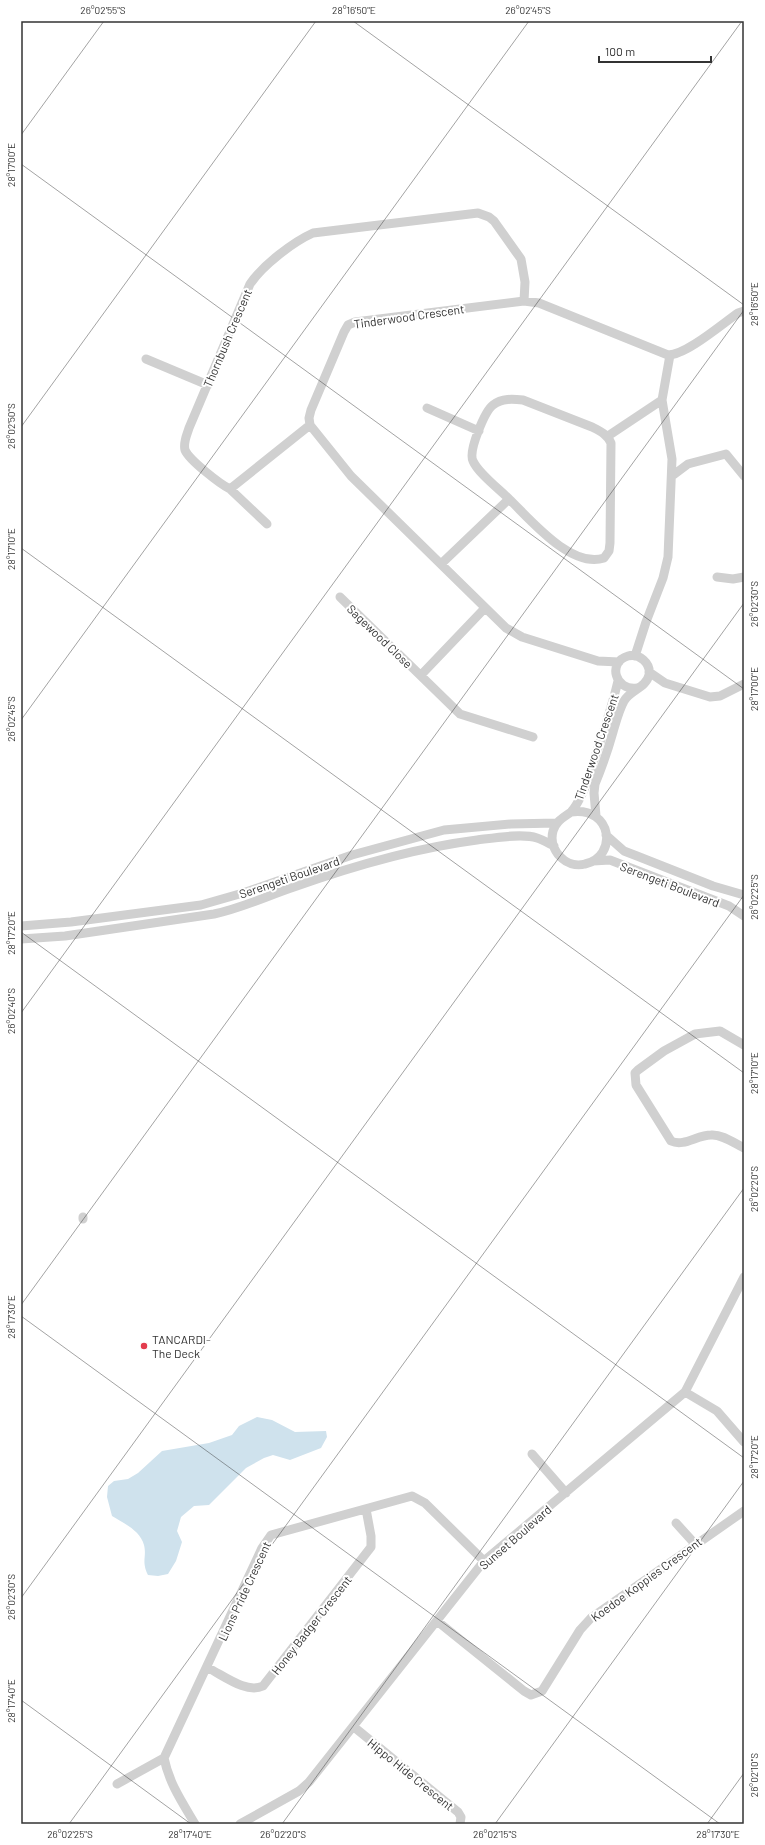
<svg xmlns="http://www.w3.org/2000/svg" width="765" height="1845" font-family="Barlow,sans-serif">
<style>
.water{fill:#cfe2ed}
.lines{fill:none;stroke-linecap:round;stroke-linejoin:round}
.street{stroke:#d0d0d0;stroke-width:9}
.ticks{fill:none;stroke:#333;stroke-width:1;stroke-opacity:0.45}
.poi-dot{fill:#e33c4d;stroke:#fff;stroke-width:1.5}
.labels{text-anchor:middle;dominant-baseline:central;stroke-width:4;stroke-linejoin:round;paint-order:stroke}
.street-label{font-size:12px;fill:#333;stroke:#fff}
.poi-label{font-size:12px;fill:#333;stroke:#fff;text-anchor:start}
.neatline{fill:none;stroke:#333;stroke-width:1.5}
.ticks-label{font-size:10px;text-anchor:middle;fill:#333}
</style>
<rect width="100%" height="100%" fill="#fff"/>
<path class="water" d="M257 1417 272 1420 295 1432 326 1431 327 1437 321 1448 290 1460 273 1455 264 1458 246 1468 209 1505 194 1506 181 1517 177 1531 182 1542 176 1561 168 1574 158 1576 148 1575C141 1561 147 1557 144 1545 140 1530 123 1523 112 1516L107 1497 108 1486 114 1481 128 1479 138 1473 162 1451 209 1443 232 1435 239 1426Z"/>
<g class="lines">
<path class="street" d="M146 359 208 385
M427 408 479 431
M310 425 230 489C220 484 189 460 185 450 183 442 187 435 189 428L250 284C263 265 293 242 313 233L478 213 489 217 494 221 521 259 525 282 524 301
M608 436 662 400
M672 476 688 464 726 454 744 476
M230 489 267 524
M441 564 509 499C530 519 571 569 604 558L609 551 610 543 611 443C607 434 600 431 592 427L523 400C513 399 502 398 493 405 485 411 468 451 473 461 478 473 499 489 509 499
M717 577 733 579 744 577
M340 597 460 714 533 737
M635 656 646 622 663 578 668 557 672 459 662 400 670 355
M619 662 598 661 522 637 506 628 351 476 310 425 309 418 311 410 344 332 348 325 355 322 524 301 539 303 668 355C686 355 722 324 738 313L744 311
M649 672 665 683 710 697 720 696 744 684
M421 675 485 608
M571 812C613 806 618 857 585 864 566 869 548 850 553 831 556 821 563 818 571 812 576 807 579 800 582 794 588 782 591 769 595 757 604 731 612 706 618 681
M596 816 594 793 595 784C602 767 608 750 613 732 616 722 619 710 624 701 630 690 646 688 649 675 651 663 639 653 628 656 607 662 615 691 637 688
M606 835 624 851 637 856 713 886 744 895
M593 861 610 860 729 906 744 916
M21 926 71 922 201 905 243 893 352 855 444 830 511 824 556 823
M21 939 65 936 214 914C242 908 267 896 294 887 353 866 415 848 477 840 493 838 522 833 537 838 543 840 548 843 554 846
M744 1045 720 1031 695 1034 664 1051 638 1070 635 1073 636 1085 671 1141C684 1147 697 1135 711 1135 722 1134 734 1143 744 1148
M83 1217V1219
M685 1392 717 1411 744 1442
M532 1454 566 1493
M676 1523 695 1544
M437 1621 524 1691 531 1695 542 1691 580 1630 591 1618 744 1511
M208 1668C223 1675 246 1694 263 1686L371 1547V1536L366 1509
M354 1727 458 1812 461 1817 460 1824
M117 1784 164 1758
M195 1824C182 1802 169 1783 164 1758L262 1548 271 1535 412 1496 425 1503 484 1561
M240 1824 299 1791 309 1782 484 1561 685 1392 744 1277"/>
</g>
<path class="ticks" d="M353 21 744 305M21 135 104 21M21 164 744 689M21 427 316 21M21 548 744 1073M21 720 529 21M21 932 744 1458M21 1013 742 21M21 1305 744 310M21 1316 720 1824M21 1598 744 603M21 1700 191 1824M69 1824 744 895M282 1824 744 1188M495 1824 744 1481M707 1824 744 1773"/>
<circle class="poi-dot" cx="144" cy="1346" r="4"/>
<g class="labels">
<g class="street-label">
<text transform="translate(409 316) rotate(-8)">Tinderwood Crescent</text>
<text transform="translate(227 338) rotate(-67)">Thornbush Crescent</text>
<text transform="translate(380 636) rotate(44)">Sagewood Close</text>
<text transform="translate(596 747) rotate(-71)">Tinderwood Crescent</text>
<text transform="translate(289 877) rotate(-19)">Serengeti Boulevard</text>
<text transform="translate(670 884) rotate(21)">Serengeti Boulevard</text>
<text transform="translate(515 1537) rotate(-41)">Sunset Boulevard</text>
<text transform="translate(646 1579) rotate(-36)">Koedoe Koppies Crescent</text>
<text transform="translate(244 1591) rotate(-65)">Lions Pride Crescent</text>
<text transform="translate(311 1625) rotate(-52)">Honey Badger Crescent</text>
<text transform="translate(411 1774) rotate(39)">Hippo Hide Crescent</text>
</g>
<g class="poi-label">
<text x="152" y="1339">TANCARDI-<tspan x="152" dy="14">The Deck</tspan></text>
</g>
</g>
<rect width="765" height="1845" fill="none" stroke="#ffffff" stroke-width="44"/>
<path d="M599 56v6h112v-6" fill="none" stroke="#333333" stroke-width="2"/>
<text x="605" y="56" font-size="12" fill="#333333" stroke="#ffffff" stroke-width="3" paint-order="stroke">100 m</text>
<rect x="22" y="22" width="721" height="1801" class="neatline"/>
<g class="ticks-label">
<text x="103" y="14">26°02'55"S</text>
<text x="354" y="14">28°16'50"E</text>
<text x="528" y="14">26°02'45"S</text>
<text transform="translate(11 165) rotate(-90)" y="4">28°17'00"E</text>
<text transform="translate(754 304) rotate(-90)" y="4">28°16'50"E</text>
<text transform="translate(11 426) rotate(-90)" y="4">26°02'50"S</text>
<text transform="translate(11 549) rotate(-90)" y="4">28°17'10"E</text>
<text transform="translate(754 604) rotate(-90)" y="4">26°02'30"S</text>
<text transform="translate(754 689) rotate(-90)" y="4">28°17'00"E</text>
<text transform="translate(11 719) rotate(-90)" y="4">26°02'45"S</text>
<text transform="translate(754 897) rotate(-90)" y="4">26°02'25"S</text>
<text transform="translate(11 933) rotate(-90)" y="4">28°17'20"E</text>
<text transform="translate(11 1011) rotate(-90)" y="4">26°02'40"S</text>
<text transform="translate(754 1073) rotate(-90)" y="4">28°17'10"E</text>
<text transform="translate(754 1189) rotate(-90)" y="4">26°02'20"S</text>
<text transform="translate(11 1317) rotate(-90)" y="4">28°17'30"E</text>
<text transform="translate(754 1457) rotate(-90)" y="4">28°17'20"E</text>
<text transform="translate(11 1597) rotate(-90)" y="4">26°02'30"S</text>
<text transform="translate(11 1701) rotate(-90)" y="4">28°17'40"E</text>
<text transform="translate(754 1775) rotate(-90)" y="4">26°02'10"S</text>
<text x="70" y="1838">26°02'25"S</text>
<text x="190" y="1838">28°17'40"E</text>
<text x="283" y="1838">26°02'20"S</text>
<text x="495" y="1838">26°02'15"S</text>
<text x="718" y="1838">28°17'30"E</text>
</g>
</svg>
